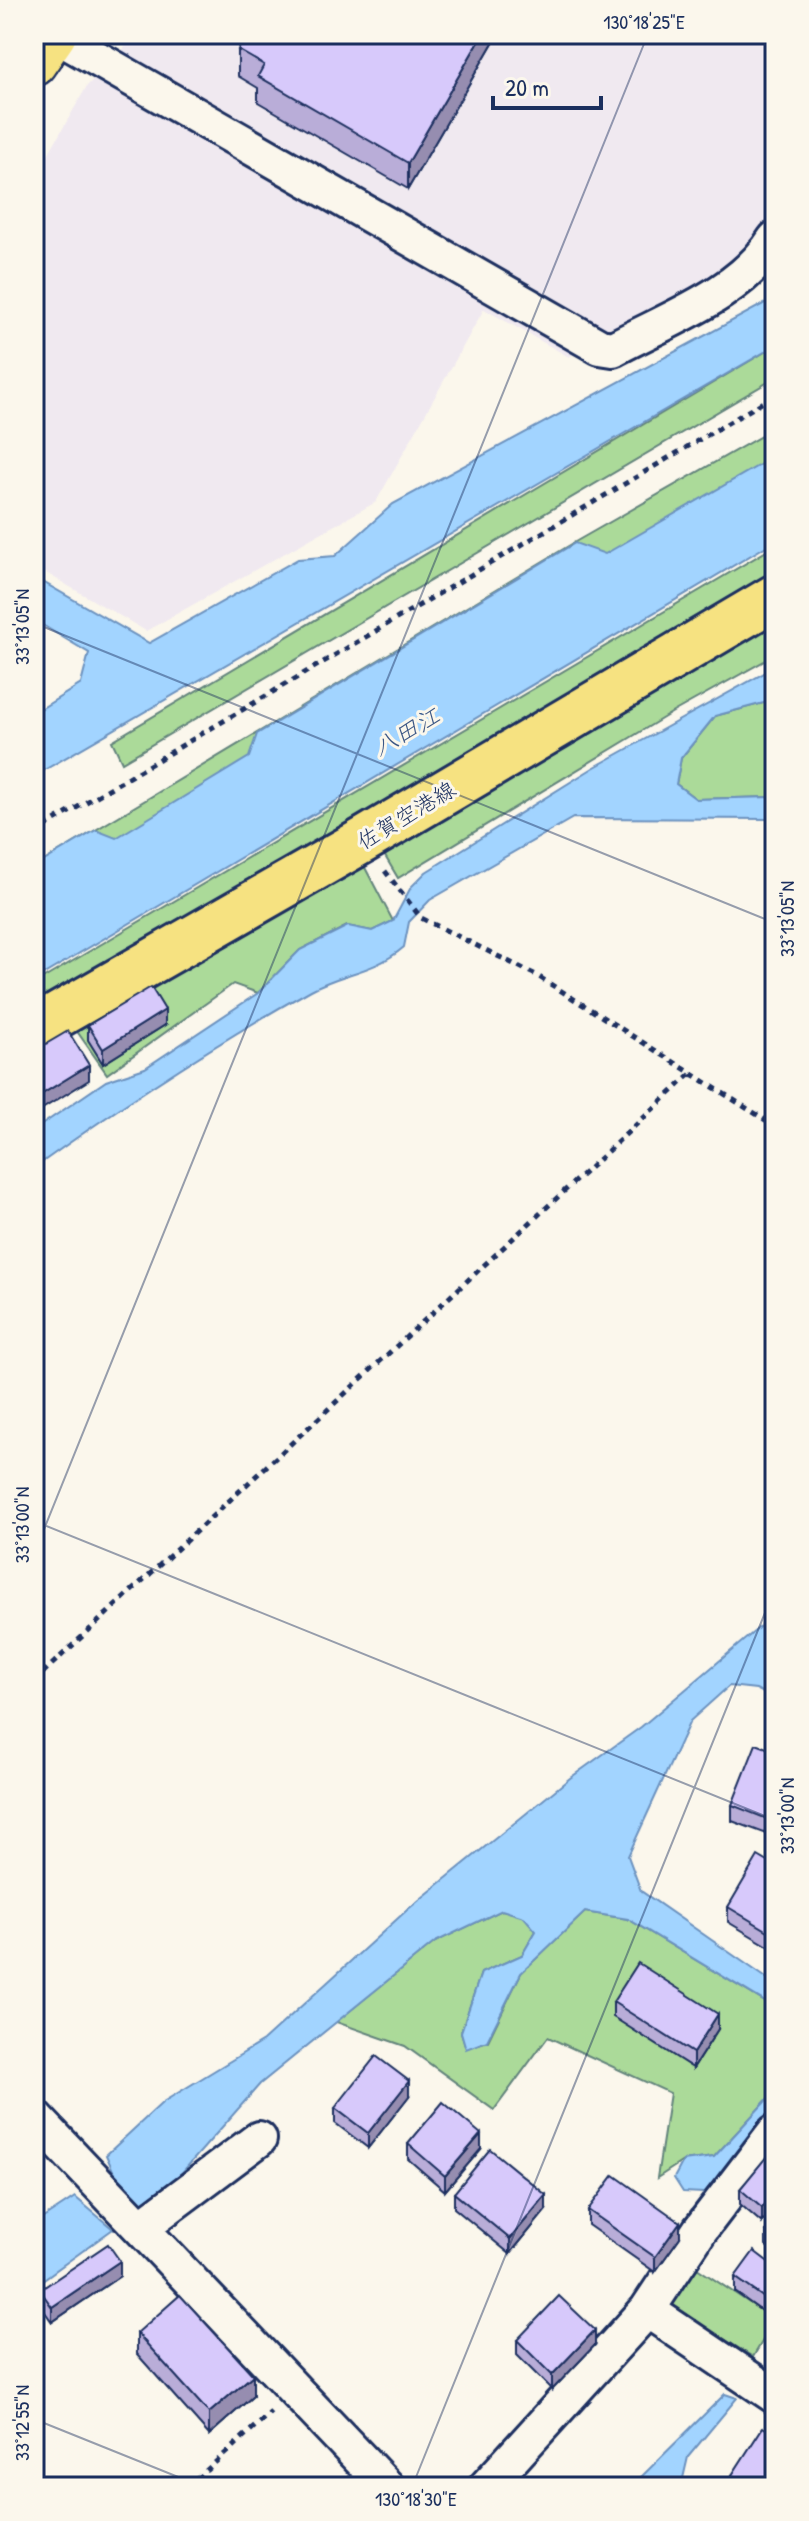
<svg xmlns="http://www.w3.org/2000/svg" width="809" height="2521" font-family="'Patrick Hand','Klee One',sans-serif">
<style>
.built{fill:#f0e9f0}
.green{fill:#abda99;stroke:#63847c;stroke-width:2}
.water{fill:#a2d4ff;stroke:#6c92bf;stroke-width:2}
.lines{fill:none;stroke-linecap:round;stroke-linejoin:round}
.minor-casing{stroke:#1b2f5e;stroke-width:40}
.major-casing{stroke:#1b2f5e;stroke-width:50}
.path{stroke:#1b2f5e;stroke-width:5;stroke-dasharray:6 6;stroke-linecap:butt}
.minor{stroke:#fbf7ec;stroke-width:34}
.major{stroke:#f6e281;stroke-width:44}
.wall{fill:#b9add8;stroke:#1b2f5e;stroke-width:2}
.shaded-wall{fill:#968db0;stroke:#1b2f5e;stroke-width:2}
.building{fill:#d7c9fb;stroke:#1b2f5e;stroke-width:2}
.ticks{fill:none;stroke:#1b2f5e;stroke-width:2;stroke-opacity:0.45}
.labels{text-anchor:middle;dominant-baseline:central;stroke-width:6;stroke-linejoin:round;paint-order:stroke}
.street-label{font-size:22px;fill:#1b2f5e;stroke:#fbf7ec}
.water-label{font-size:24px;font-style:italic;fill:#3d5886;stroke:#fbf7ec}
.neatline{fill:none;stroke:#1b2f5e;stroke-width:3}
.ticks-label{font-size:20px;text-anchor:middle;fill:#1b2f5e}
</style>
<rect width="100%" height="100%" fill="#fbf7ec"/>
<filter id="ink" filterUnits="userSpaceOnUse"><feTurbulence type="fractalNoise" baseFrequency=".0125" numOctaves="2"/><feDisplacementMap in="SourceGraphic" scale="16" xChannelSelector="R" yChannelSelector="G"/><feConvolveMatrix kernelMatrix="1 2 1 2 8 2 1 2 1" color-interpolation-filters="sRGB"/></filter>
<g filter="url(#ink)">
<path class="built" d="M103 34H775V208L759 235 717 273 569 357 484 309 376 502 146 631 34 566V179L87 86 126 46Z"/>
<path class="green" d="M775 346V378L122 762 112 741Z
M775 428V481L34 900V867L575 542Z
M775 546V575L34 1007V984Z
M775 618V655L673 712 398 878 382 851Z
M775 700V797L696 799 676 784 681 758 715 716Z
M360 858 393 921 372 931 347 926 300 950 258 993 233 984 107 1074 74 1027Z
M502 1910 524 1916 536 1931 522 1955 481 1973 461 2032 466 2048 488 2041 521 1973 585 1912 628 1919 775 2008V2091L714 2157 683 2161 657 2178 670 2093 548 2037 494 2110 405 2046 336 2022 435 1942Z
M691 2264 775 2320 753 2357 669 2305Z"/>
<path class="water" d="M775 291V346L34 776V713L81 684 89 653 34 620V577L149 643 298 559 335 556 393 504 769 301Z
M775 456V541L34 980V867L96 830 116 838 249 757 257 734 575 543 605 554Z
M775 667V700L715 716 681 758 676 784 696 799 775 797V819L573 818 430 900 409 922 404 947C374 973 344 972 311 990 216 1043 123 1104 34 1168V1130L106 1081 145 1068 258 993 300 950 348 926 372 931 393 921 411 887 426 872 593 768Z
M775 1614V1699L756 1689 729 1686 690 1721 628 1856 641 1891 775 1984V2008L628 1919 585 1912 521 1973 487 2041 466 2049 461 2032 481 1973 522 1955 536 1931 524 1917 502 1910 435 1942 260 2084 179 2176 141 2204 119 2184 106 2155 163 2102 263 2041 407 1910 570 1778 641 1727Z
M775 2091V2108L704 2193 683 2192 674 2178 683 2161 714 2157Z
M75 2197 113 2229 34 2286V2224Z
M725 2394 737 2398 688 2457 681 2487H631Z"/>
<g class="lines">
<defs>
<path id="minor" d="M54 34 600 347 613 349C668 319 741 294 775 239
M34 2116 387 2487
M141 2227 259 2139
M647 2310 775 2396
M486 2487 647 2310 700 2230 775 2132"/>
<path id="major" d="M34 63 54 34
M34 1029 364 840 775 597"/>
</defs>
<use href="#minor" class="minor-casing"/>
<use href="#major" class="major-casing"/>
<path class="path" d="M34 833 775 395
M385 871 421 918 536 975 775 1126
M34 1681 691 1074
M188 2487 271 2412"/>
<use href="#minor" class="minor"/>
<use href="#major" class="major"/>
</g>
<path class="wall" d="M498 34 408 189 258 102V88L238 76V50Z
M88 1025H165L103 1064 88 1040Z
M775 1751V1837L732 1821V1805Z
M775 1866V1950L728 1922V1907Z
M613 2002 718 2029 693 2068 613 2017Z
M409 2096 368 2148 335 2123V2108Z
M408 2144 481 2149 445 2191 408 2159Z
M775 2152 762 2223 740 2204V2189Z
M454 2193 546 2210 510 2254 454 2208Z
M588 2210 680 2237 655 2272 588 2225Z
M775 2217V2252L766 2246V2231Z
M775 2267V2320H774L735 2292V2277Z
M120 2276 52 2322 40 2305V2290Z
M137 2333 253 2396 209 2435 137 2354Z
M517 2340 595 2345 552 2390 517 2355Z
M732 2475 775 2487H732Z"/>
<path class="shaded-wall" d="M483 34H498L408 189V163Z
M165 1010V1025L103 1064V1049Z
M89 1065V1080L34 1114V1099Z
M718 2014V2029L693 2068V2053Z
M409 2081V2096L368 2148V2133Z
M481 2134V2149L445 2191V2176Z
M775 2192V2207L762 2223V2208Z
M546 2195V2210L510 2254V2239Z
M680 2222V2237L655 2272V2257Z
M120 2261V2276L52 2322V2307Z
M595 2330V2345L552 2390V2375Z
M253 2375V2396L209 2435V2413Z"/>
<path class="building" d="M247 34H483L408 163 258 76 264 65 238 50Z
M151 987 165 1010 103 1049 88 1025Z
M68 1031 89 1065 34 1099V1051Z
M756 1744 775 1751V1822L732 1805Z
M758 1856 775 1866V1935L728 1907Z
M638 1963 718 2014 693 2053 613 2002Z
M376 2056 409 2081 368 2133 335 2108Z
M443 2102 481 2134 445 2176 408 2144Z
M490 2149 546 2195 510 2239 454 2193Z
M772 2150 775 2152V2192L762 2208 740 2189Z
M614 2175 680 2222 655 2257 588 2210Z
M775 2217V2237L766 2231Z
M108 2244 120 2261 52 2307 40 2290Z
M754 2251 775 2267 774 2305 735 2277Z
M180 2295 253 2375 209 2413 137 2333Z
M559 2296 595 2330 552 2375 517 2340Z
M763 2427 775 2435V2487H751L732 2475Z"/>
</g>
<path class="ticks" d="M34 623 775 923M34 1521 775 1820M34 1554 648 34M34 2419 203 2487M412 2487 775 1588"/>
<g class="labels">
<g class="street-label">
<text transform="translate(406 815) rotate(-31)">佐賀空港線</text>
</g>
<g class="water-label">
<text transform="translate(406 731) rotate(-30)">八田江</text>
</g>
</g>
<rect width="809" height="2521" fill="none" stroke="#fbf7ec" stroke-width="88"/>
<path d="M493 96v12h108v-12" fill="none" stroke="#1b2f5e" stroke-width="4"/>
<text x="505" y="96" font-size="24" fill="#1b2f5e" stroke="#fbf7ec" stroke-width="6" paint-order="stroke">20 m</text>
<rect x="44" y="44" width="721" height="2433" class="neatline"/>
<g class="ticks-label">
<text x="644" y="29">130°18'25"E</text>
<text transform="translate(22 627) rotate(-90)" y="7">33°13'05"N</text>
<text transform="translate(787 919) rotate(-90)" y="7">33°13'05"N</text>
<text transform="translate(22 1525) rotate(-90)" y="7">33°13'00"N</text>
<text transform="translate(787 1816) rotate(-90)" y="7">33°13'00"N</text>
<text transform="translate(22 2423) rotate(-90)" y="7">33°12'55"N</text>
<text x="416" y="2506">130°18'30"E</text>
</g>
</svg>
